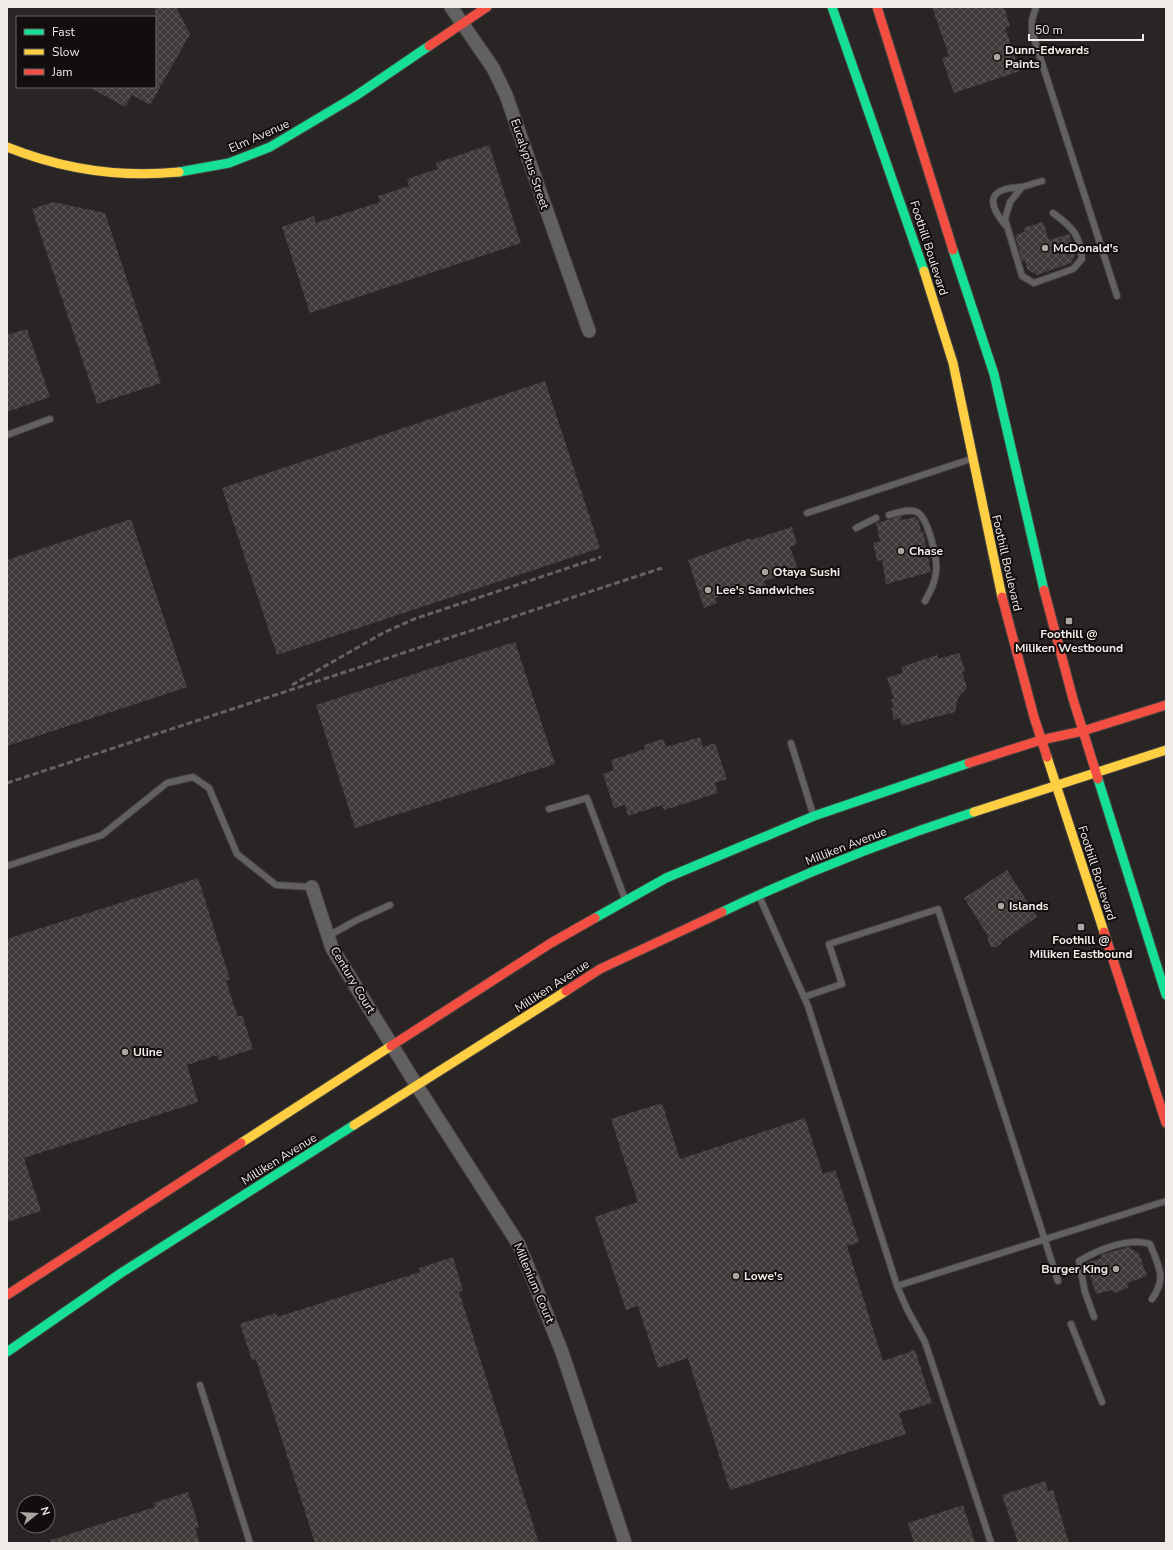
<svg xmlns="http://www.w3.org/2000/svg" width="1173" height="1550" font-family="'Nunito Sans',sans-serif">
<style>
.building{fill:url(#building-cross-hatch)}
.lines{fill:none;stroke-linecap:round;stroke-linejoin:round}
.lane-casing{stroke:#454141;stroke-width:8}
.street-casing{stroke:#454141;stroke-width:15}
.fast-casing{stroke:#454141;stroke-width:11}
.slow-casing{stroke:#454141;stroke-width:11}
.jam-casing{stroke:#454141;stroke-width:11}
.lane{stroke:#626060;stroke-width:6}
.street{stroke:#626060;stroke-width:13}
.fast{stroke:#16e098;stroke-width:9}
.slow{stroke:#ffcf43;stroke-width:9}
.jam{stroke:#f24e42;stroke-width:9}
.rail{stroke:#666262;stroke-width:3;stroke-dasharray:6 3;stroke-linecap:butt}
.poi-dot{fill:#aba5a4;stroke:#120e0d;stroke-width:1.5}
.labels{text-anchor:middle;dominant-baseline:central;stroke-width:4;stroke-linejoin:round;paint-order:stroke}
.poi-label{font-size:12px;font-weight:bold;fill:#f0eae9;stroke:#120e0d;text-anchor:start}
.street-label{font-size:12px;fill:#f0eae9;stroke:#120e0d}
</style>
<defs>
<pattern id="building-cross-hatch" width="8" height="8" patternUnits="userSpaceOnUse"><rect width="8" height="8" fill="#3f3b3a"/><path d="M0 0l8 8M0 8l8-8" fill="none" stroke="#5b5856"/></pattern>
</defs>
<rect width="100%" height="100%" fill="#2a2525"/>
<path class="building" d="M155 7H176L190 34 150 105 132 95 125 107 89 87H155Z
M932 7H1004L1010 26 1005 28 1020 71 954 93 942 58 949 56Z
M489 145 521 243 310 313 282 227 314 216 316 223 380 202 378 196 409 186 407 179 438 169 436 163Z
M53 202 105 213 161 383 97 404 32 209Z
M1043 222 1049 240 1069 234 1075 255 1071 263 1037 275 1027 269 1025 261H1022L1015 235 1025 232 1023 228Z
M27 329 50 397 7 412V335Z
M545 381 600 548 277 655 222 488Z
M901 516 902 520 915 517 919 521 921 532 923 531 931 572 886 584 882 560 877 561 873 543 880 541 876 523Z
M131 519 187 687 7 746V560Z
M792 527 797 544 790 547 798 570 764 581 767 588 739 597 737 591 715 598 717 603 704 608 688 560 751 538V540Z
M515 642 555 764 355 828 316 705Z
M959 653 965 671 962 672 967 688 958 698 955 712 902 726 899 718 894 720 891 708 894 707 891 699H894L887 678 903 673 901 667 937 655 938 659Z
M700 737 703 747 715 743 727 779 715 783 718 793 664 810 662 805 628 816 625 805 614 808 603 774 614 770 611 760 645 749 644 745 663 739 666 747Z
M1007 870 1037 917 1002 941 1001 944 996 947H991L988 941V936L964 898Z
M198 878 230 979 226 981 238 1017 242 1015 253 1049 219 1060 217 1055 187 1065 198 1102 24 1158 41 1211 7 1222V939Z
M662 1103 680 1159 805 1118 823 1174 835 1170 859 1242 847 1246 883 1361 915 1350 932 1403 899 1413 906 1434 730 1490 688 1358 658 1368 638 1306 626 1310 595 1217 638 1202 611 1119Z
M1128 1247 1139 1253 1147 1276 1127 1283 1128 1288 1114 1293 1112 1290 1096 1294 1086 1263 1102 1258 1101 1255Z
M453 1257 463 1291 459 1292 539 1543H315L256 1359 252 1360 240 1324 276 1313 277 1317 420 1272 419 1268Z
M1045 1481 1048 1491 1053 1490 1069 1543H1018L1002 1495Z
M188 1492 199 1527 195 1528 200 1543H51V1540L155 1507 153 1503Z
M963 1505 975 1543H914L908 1523Z"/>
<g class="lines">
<defs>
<path id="lane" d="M1036 7 1032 20V32L1117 296
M1042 181 1022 187 1010 202 1005 219 1022 276 1034 283 1073 269 1082 259C1080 234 1072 227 1053 213
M1006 226C986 202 988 188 1022 187
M7 435 50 419
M807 513 971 459
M889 515C897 513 909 508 917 512 928 518 938 559 936 572 935 583 930 592 925 601
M856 528 876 518
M791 743 813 814
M549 809 587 798 625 899
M7 866 102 835 167 783 193 777 209 788 237 854 276 885 312 887
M760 898 808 1006 897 1286 907 1309 925 1342 991 1543
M328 936 357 920 390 905
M804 997 842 984 829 944 938 909 1058 1281
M897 1286 1166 1201
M1094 1317 1085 1292 1079 1261C1098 1250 1128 1237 1150 1244 1159 1267 1167 1278 1152 1299
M1071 1324 1102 1402
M200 1385 250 1543"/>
<path id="street" d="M451 7 493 68 506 95 589 331
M312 887 332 948 417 1086 519 1245 562 1352 625 1543"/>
<path id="fast" d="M832 7 924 271
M179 172 229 163 270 147 354 97 429 46
M953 250 994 374 1044 590
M1098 779 1166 995
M722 912C804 873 888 840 974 812
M595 918 666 878 814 816 969 763
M7 1352 121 1273 354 1125"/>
<path id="slow" d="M7 147C62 169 119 178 179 172
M924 271 953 363 1002 597
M1047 757 1104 932
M974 812 1166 750
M354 1125 566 991
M241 1143 391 1046"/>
<path id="jam" d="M877 7 953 250
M429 46 487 7
M1044 590 1073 699 1098 779
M1002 597 1034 717 1047 757
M969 763 1041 740 1083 731 1166 705
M1104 932 1166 1123
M566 991 600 969 722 912
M391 1046 551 943 595 918
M7 1295 241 1143"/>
</defs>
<use href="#lane" class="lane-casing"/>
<use href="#street" class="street-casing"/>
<use href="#fast" class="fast-casing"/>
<use href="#slow" class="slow-casing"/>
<use href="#jam" class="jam-casing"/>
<use href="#lane" class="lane"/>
<use href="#street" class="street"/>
<use href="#fast" class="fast"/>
<use href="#slow" class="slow"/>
<use href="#jam" class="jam"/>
<path class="rail" d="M292 685 383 633 414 619 601 557
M7 783 662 568"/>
</g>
<g class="poi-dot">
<circle cx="997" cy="57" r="4"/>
<circle cx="1045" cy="248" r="4"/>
<circle cx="901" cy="551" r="4"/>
<circle cx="765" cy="572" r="4"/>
<circle cx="708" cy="590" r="4"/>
<rect x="1065" y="617" width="8" height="8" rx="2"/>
<circle cx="1001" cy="906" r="4"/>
<rect x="1077" y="923" width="8" height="8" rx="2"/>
<circle cx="125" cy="1052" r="4"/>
<circle cx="1116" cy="1269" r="4"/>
<circle cx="736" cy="1276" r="4"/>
</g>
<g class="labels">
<g class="poi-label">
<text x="1005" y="50">Dunn-Edwards<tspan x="1005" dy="14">Paints</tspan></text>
<text x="1053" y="248">McDonald's</text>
<text x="909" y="551">Chase</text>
<text x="773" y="572">Otaya Sushi</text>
<text x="716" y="590">Lee's Sandwiches</text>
<text x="1069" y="634" text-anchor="middle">Foothill @<tspan x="1069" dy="14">Miliken Westbound</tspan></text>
<text x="1009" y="906">Islands</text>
<text x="1081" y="940" text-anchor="middle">Foothill @<tspan x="1081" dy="14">Miliken Eastbound</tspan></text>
<text x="133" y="1052">Uline</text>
<text x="1108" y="1269" text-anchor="end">Burger King</text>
<text x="744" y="1276">Lowe's</text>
</g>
<g class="street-label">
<text transform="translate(259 136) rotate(-24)">Elm Avenue</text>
<text transform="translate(530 164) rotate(71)">Eucalyptus Street</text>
<text transform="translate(929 248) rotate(72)">Foothill Boulevard</text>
<text transform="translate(1007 563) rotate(77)">Foothill Boulevard</text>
<text transform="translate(846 846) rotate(-21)">Milliken Avenue</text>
<text transform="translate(1097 873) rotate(72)">Foothill Boulevard</text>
<text transform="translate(353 980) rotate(59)">Century Court</text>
<text transform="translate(552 986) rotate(-33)">Milliken Avenue</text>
<text transform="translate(279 1159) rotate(-32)">Milliken Avenue</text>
<text transform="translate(534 1283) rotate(67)">Millenium Court</text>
</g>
</g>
<rect width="1173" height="1550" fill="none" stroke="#f0eae9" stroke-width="16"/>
<rect x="16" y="16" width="140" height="72" fill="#120e0d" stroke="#6b6665"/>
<rect x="24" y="29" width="20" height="6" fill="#16e098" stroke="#6b6665"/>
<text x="52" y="36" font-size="12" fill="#f0eae9">Fast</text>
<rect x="24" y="49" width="20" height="6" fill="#ffcf43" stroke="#6b6665"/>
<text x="52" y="56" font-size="12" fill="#f0eae9">Slow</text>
<rect x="24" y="69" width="20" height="6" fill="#f24e42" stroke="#6b6665"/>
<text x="52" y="76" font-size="12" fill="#f0eae9">Jam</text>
<g transform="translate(36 1514) rotate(72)"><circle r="19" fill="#120e0d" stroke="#6b6665"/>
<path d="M0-3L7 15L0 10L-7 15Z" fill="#aba5a4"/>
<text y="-6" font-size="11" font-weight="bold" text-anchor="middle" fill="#f0eae9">N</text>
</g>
<path d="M1029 34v6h114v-6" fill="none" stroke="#f0eae9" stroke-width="2"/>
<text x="1035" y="34" font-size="12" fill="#f0eae9" stroke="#120e0d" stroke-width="3" paint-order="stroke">50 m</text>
</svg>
